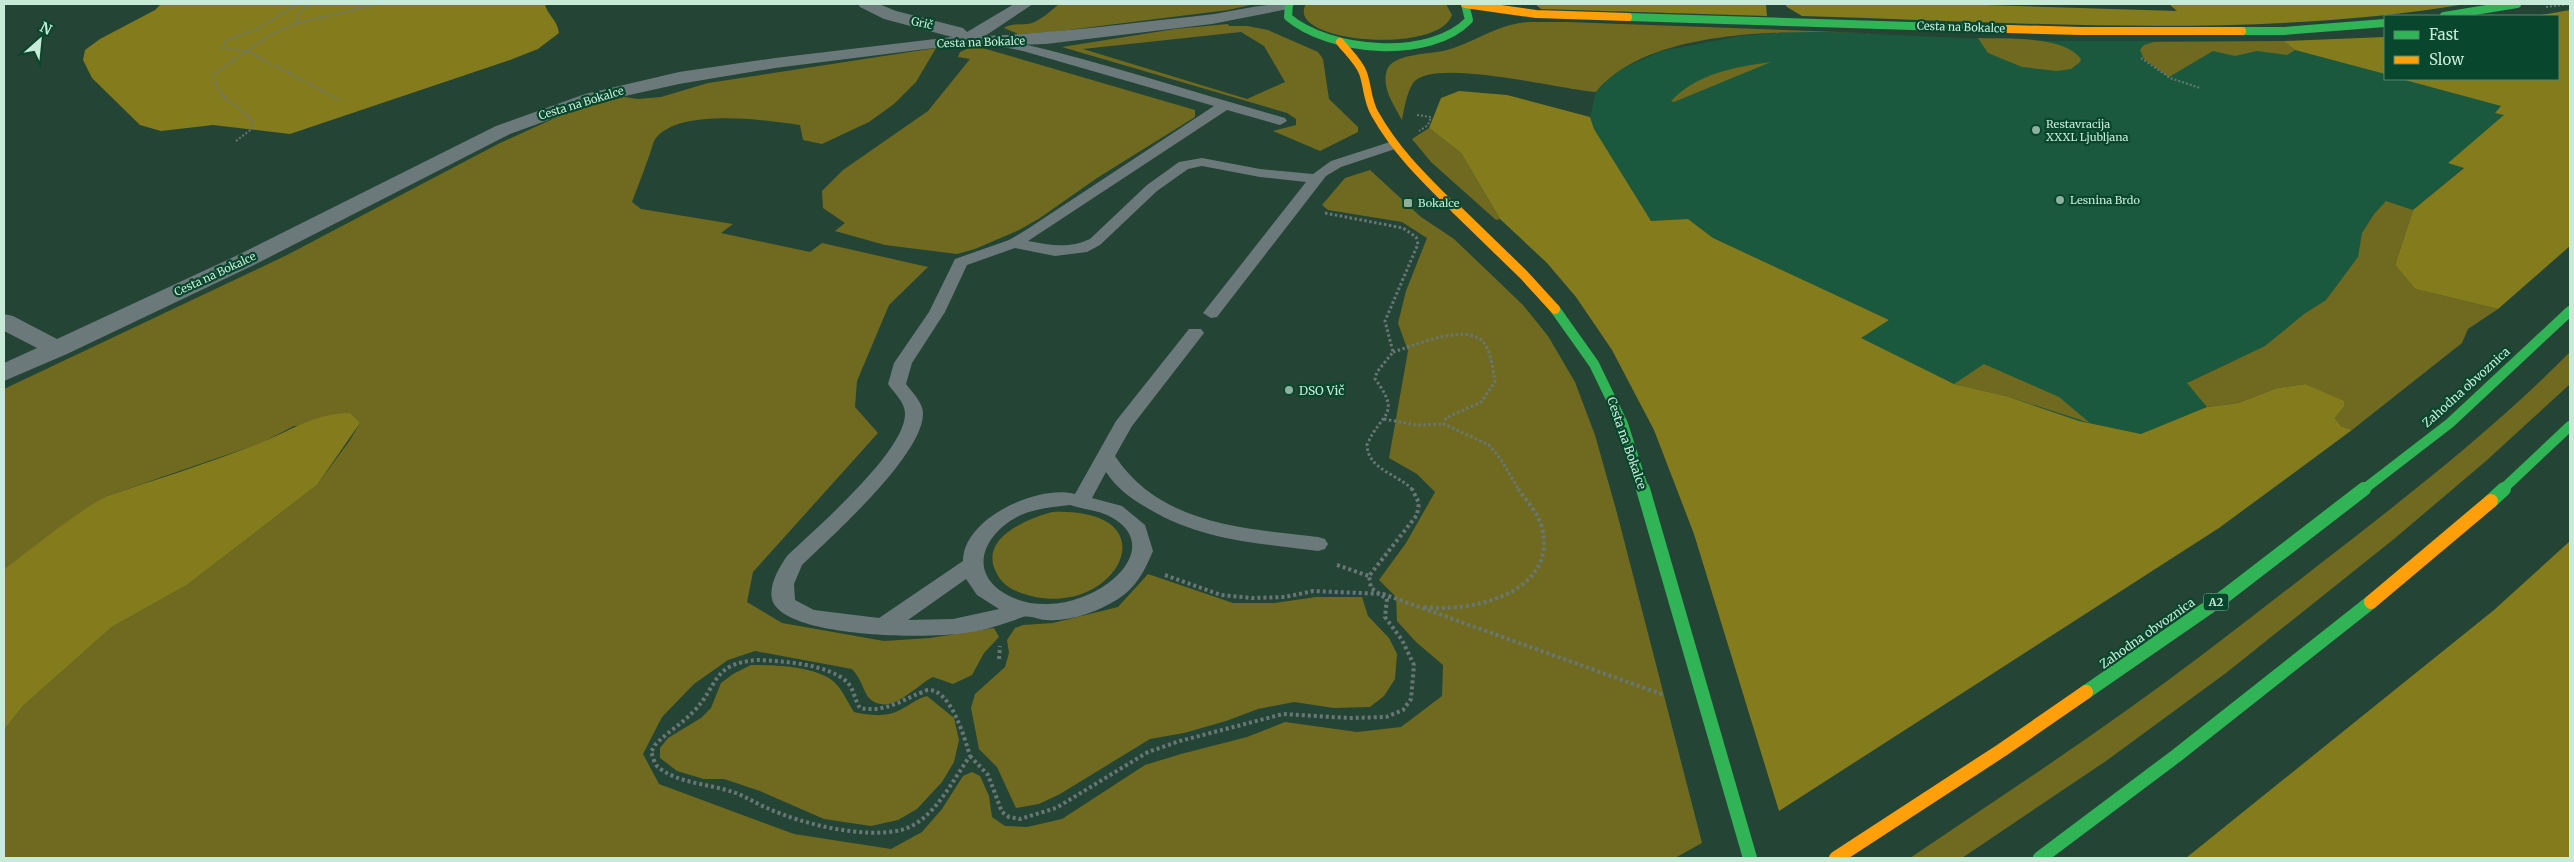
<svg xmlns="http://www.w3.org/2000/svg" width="2574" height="862" font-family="Merriweather,serif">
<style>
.built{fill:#1a593e}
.green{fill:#706a20;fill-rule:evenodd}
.forest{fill:#847b1d}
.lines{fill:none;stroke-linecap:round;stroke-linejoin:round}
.path-far2{stroke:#687775;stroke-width:2;stroke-dasharray:2 2;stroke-linecap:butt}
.path-far1{stroke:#687775;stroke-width:3;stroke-dasharray:2.5 2.5;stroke-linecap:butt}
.path{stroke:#687775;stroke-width:4;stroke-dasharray:3 3;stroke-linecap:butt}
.lane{fill:#6b797a;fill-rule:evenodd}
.street{fill:#6b797a;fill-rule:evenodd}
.fast-far2{stroke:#30b455;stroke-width:8}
.fast-far1{stroke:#30b455;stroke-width:10}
.fast{stroke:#30b455;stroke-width:14}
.slow-far2{stroke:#ff9f0a;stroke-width:8}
.slow-far1{stroke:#ff9f0a;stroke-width:10}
.slow{stroke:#ff9f0a;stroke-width:14}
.poi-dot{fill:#8eb19f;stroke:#08462d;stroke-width:2}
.labels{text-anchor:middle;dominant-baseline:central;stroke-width:4.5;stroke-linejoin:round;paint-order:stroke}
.far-street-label{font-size:11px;fill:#c7ebd7;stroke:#08462d}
.far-poi-label{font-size:11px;fill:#c7ebd7;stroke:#08462d;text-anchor:start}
.shield{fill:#08462d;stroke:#8ebaa4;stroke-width:1}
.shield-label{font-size:11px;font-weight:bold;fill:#c7ebd7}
.street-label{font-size:12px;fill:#c7ebd7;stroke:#08462d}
.poi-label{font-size:12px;fill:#c7ebd7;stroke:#08462d;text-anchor:start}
</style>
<rect width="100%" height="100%" fill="#244436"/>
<path class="built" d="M1802 31 2036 41H2284L2295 50 2385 74V79H2401L2502 106 2505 115 2449 162 2464 167 2413 210 2386 201 2374 214 2362 233 2359 257 2326 300 2304 314 2265 346 2188 382 2207 407 2141 434 2079 421 2006 396 1954 384 1860 338 1889 320 1713 238 1688 219 1651 221 1594 129 1590 117 1596 92 1616 71 1662 51 1739 36Z"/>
<path class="green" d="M1059 4H1255L1228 10 1052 32 1018 34 1004 28C1014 22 1021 26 1032 23 1041 20 1052 10 1059 4Z
M1306 4H1446L1452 15C1438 56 1283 42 1306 4Z
M1529 22H1567L1894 34C1812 31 1653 22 1596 92 1562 90 1432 56 1413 83 1407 92 1404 109 1402 120 1394 105 1381 87 1387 70 1392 54 1429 54 1443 51 1476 43 1493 25 1529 22Z
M1228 24 1229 26H1247L1268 30 1318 52 1323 59 1329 99 1358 127V132L1320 151 1273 131 1296 125V119L1287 113 1062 47 1175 29ZM1241 32 1264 46 1285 82 1247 99 1083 49Z
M1978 38C2005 39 2063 35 2081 59L2080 62 2071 69 2057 71 2022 67 1988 53Z
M2284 41 2295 50 2287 55 2257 51 2235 56 2213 51 2169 77 2144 59 2140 50 2144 45 2154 42Z
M971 47 986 49 1195 110V117L1097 178 1040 218 1019 230 975 249 957 254 885 245 835 231 845 223 823 208 822 191 843 170 928 111 970 59 958 57 960 52Z
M936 48 916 82 894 104 869 122 822 144 803 140 800 125C766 120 680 108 656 138 652 143 651 153 648 159 643 174 637 188 632 202L641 209 733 224 721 233 810 252 822 243 928 267 889 305 857 381 855 407 878 433 753 572 747 602 782 623 884 641 930 638 994 628 999 637 984 653 972 675 953 684 933 677C916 685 891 717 870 699 864 694 862 679 852 669L755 651 728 660 694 684 662 717 643 754 659 784 794 834 891 849 922 832 942 809 963 776 972 772 980 776 989 796 992 817 1005 826 1027 827 1062 819 1145 765 1181 754 1247 737 1285 722 1357 732 1401 727 1442 696 1443 665 1416 642 1397 621 1396 597 1379 580 1406 543 1435 492 1417 474 1389 458 1408 351 1398 323 1406 291 1427 238 1402 222 1328 210 1322 205 1345 178 1370 170 1421 217 1454 239 1523 305 1548 336 1575 382 1595 435 1617 513 1702 843 1675 858H4V730L23 706 112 627 187 585 317 485 350 440 360 423 294 426 261 443 107 496 4 569V389L287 255 498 144 568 112 624 97 638 99 661 97 708 83Z
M1771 62 1674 102 1671 101C1698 73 1735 67 1771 62Z
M1429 128 1461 153 1500 219 1496 220 1431 162 1412 139Z
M2386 201 2413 210 2395 265 2415 289 2498 309 2468 329 2462 343 2352 430 2341 426 2335 418 2344 407 2305 384 2277 388 2238 403 2207 407 2187 383 2265 346 2304 314 2326 300 2358 257 2362 233 2374 214Z
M2570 352 2569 385 2486 461 2394 539 2226 673 2106 761 1962 858H1910C2008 792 2107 727 2202 655 2243 624 2284 592 2325 560 2409 495 2495 428 2570 352Z
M1984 364 2059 397 2090 423 2006 396 1954 384Z
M1052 512C1179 507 1113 626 1021 593 1010 589 1001 583 996 572 979 538 1027 519 1052 512Z
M1148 574 1233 603H1275L1316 597H1362L1368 616 1389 638 1397 654 1395 679 1384 696 1370 707 1334 708 1294 702 1258 709 1226 721 1184 733 1150 739 1060 794 1039 804 1016 808 997 767 979 749 971 708 975 694 1005 667 1009 653 1007 640 1015 628 1023 625 1053 623 1118 607Z
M751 665C774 665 821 666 837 685 844 693 848 703 854 712 869 715 885 718 900 710 910 705 916 699 927 696L954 718 959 740 954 762 942 782 917 809 898 820 871 826 824 819 760 791 724 779H704L677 771 660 758V748L668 738 701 718 711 708 721 683 733 674Z"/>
<path class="forest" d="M161 4H545C547 15 557 19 559 33L538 49 510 60 290 134 213 125 161 131 140 125 92 78 83 60 85 50 100 39 155 10Z
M1535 4H1766L1767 16 1541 9Z
M1785 4H1953L2177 11 2169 4H2466C2250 40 2019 22 1802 16L1787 7Z
M2570 10V246L2498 309 2415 289 2395 265 2413 210 2464 168 2448 163 2504 115 2495 113 2501 106 2401 79H2558V16H2535Z
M2385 37V74L2295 50 2284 41Z
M1459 91 1507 95 1590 117 1594 129 1651 221 1688 219 1713 238 1889 320 1861 338 1954 384 2006 396 2079 421 2141 434 2207 407 2238 403 2277 388 2305 384 2344 401V407L2335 418 2341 426 2352 430 2219 528 1779 811 1694 534 1654 430 1612 350 1576 297 1547 263 1500 219 1461 153 1429 128 1441 98Z
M350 413 360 423 317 485 187 585 112 627 23 706 4 730V569C38 545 70 516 107 496 158 479 210 463 260 443 292 430 313 414 350 413Z
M2570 541V858H2186L2494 610Z"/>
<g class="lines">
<path class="path-far2" d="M298 4 255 30 226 40 223 48 247 51 340 100
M2546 7 2570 4
M297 23 298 14 309 4
M2141 58 2170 78 2200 88
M1417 115 1431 117 1428 125 1419 131
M236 141 253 128 252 121C238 103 214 99 215 73L270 35 297 23 379 4"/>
<path class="path-far1" d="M1325 213 1403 228 1416 237 1418 244 1385 321 1393 352 1377 372 1375 379C1403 416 1380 413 1367 445 1368 470 1398 474 1413 490
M1393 352C1414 346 1475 318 1487 348 1492 358 1493 371 1495 382L1481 402 1446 418 1444 424 1489 445 1500 458 1519 490
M1384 419 1416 425 1444 424"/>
<path class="path" d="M1337 565 1369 576
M1165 575 1221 595 1252 598 1285 597 1313 591 1383 594 1664 695
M1424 607C1471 613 1558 593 1542 528 1538 513 1527 501 1518 489
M999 659 1000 646
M757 660C782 661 830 664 848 683 854 690 855 701 860 708 881 712 896 704 915 695 919 694 925 690 929 690 951 690 965 739 970 756 952 781 933 822 901 830 863 839 802 824 767 808 755 803 745 796 733 792 710 784 675 783 657 766 654 763 653 756 651 752L655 745C667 732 682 724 694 711 719 685 711 664 757 660Z
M970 756 988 775 1002 812 1009 817 1020 819 1056 808 1148 752 1180 741 1283 714 1349 718 1386 717 1403 710 1411 699 1414 665 1402 640 1385 617 1387 599 1371 588 1369 576 1417 515 1419 503 1412 489"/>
<path class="lane" d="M992 37C1091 58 1188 91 1285 118L1287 121 1280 125 1227 110 1028 241C1050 245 1069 249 1090 239L1147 185 1179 162 1202 158 1260 169 1313 174 1331 161 1393 141 1400 145 1398 148 1341 167 1326 176 1217 317 1211 318 1203 313 1306 182 1260 177 1202 166 1188 169 1157 191 1100 245 1087 252 1055 256 1015 248 967 265 945 312 912 363 906 384C912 392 923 403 923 413 924 454 831 537 802 565L794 584 795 600 814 610 879 618 963 561C963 518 1039 484 1075 494L1116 421 1189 329H1201L1204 333 1132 426 1115 456C1161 525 1243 528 1318 537L1325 539 1328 544 1325 549 1318 551C1258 543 1203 541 1149 509 1132 499 1117 489 1106 472L1092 498 1122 506 1145 525 1153 551C1145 570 1136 588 1118 599 1098 612 1069 622 1046 620 1039 620 1030 615 1023 617 1019 618 1014 621 1009 622 995 627 980 631 965 633 929 639 789 638 773 602 767 587 779 568 787 556 815 529 905 452 905 414 905 402 894 393 888 384L894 363 929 312 955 259 1009 240 1026 230 1214 106 1023 51 988 44 986 41ZM1070 505C1082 509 1096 510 1107 515 1183 551 1069 634 1004 593 965 569 988 530 1021 515 1037 508 1054 507 1070 505ZM966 579 977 595 999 609 953 619 908 620Z"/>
<path class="street" d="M858 4H879L896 11 963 28 967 32 1014 4H1033L985 36C1059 33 1132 23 1206 15 1236 11 1265 2 1296 4L1288 9 1212 24 1046 44 934 48 775 68 679 84 598 102 510 134 256 264 67 354 4 381V363L37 348 4 331V314L13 316 57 339 240 254 496 126 585 94 679 72 775 58 952 37 884 19 860 7Z"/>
<path class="fast-far2" d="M1289 4 1288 17C1329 52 1430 61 1469 20L1465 4
M2444 16 2517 4
M1628 17 1974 28
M2242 31H2284L2385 23"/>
<path class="fast-far1" d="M1555 309 1594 364 1623 424 1644 490
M2363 490 2450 423 2570 311
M2502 490 2570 426"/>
<path class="fast" d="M1643 489 1750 858
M2491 501 2504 489
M2086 692 2225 596 2364 489
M2040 858 2176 756 2371 602"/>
<path class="slow-far2" d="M1465 4 1536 14 1628 17
M1974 28 2081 31H2242
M1340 42C1347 51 1359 62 1363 73 1368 87 1367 101 1375 114 1397 153 1425 179 1457 211"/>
<path class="slow-far1" d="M1456 209 1524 275 1555 309"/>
<path class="slow" d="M2371 602 2491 501
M1836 858 2002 750 2086 692"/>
</g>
<g class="poi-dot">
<circle cx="2036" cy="130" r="5"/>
<circle cx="2060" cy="200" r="5"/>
<rect x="1403" y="198" width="10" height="10" rx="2.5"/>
<circle cx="1289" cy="390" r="5"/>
</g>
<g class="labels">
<g class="far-street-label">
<text transform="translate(922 23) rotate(13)">Grič</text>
<text transform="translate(1961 27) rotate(2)">Cesta na Bokalce</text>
<text transform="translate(981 42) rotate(-2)">Cesta na Bokalce</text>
<text transform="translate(581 103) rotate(-17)">Cesta na Bokalce</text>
<text transform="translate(215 274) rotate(-25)">Cesta na Bokalce</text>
</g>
<g class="far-poi-label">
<text x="2046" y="124">Restavracija<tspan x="2046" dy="13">XXXL Ljubljana</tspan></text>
<text x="2070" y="200">Lesnina Brdo</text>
<text x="1418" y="203">Bokalce</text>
</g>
<rect class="shield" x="2203.5" y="593.5" width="25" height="17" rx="4"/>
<g class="shield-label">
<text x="2216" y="602">A2</text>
</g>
<g class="street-label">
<text transform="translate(2466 387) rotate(-42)">Zahodna obvoznica</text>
<text transform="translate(1627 443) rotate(71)">Cesta na Bokalce</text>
<text transform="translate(2147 633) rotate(-35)">Zahodna obvoznica</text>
</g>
<g class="poi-label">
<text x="1299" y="390">DSO Vič</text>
</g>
</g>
<rect width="2574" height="862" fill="none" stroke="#c7ebd7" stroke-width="10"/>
<rect x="2384" y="15" width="175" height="65" fill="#08462d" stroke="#548871"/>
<rect x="2394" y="31" width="25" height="8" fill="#30b455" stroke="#548871"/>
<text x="2429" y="40" font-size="15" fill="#c7ebd7">Fast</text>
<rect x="2394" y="56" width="25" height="8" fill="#ff9f0a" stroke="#548871"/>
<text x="2429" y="65" font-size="15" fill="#c7ebd7">Slow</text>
<g transform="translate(40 40) rotate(27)" stroke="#08462d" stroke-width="4" paint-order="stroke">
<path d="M0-4L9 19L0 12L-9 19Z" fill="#c7ebd7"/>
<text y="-8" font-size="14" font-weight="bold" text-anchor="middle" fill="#c7ebd7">N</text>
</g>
</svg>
